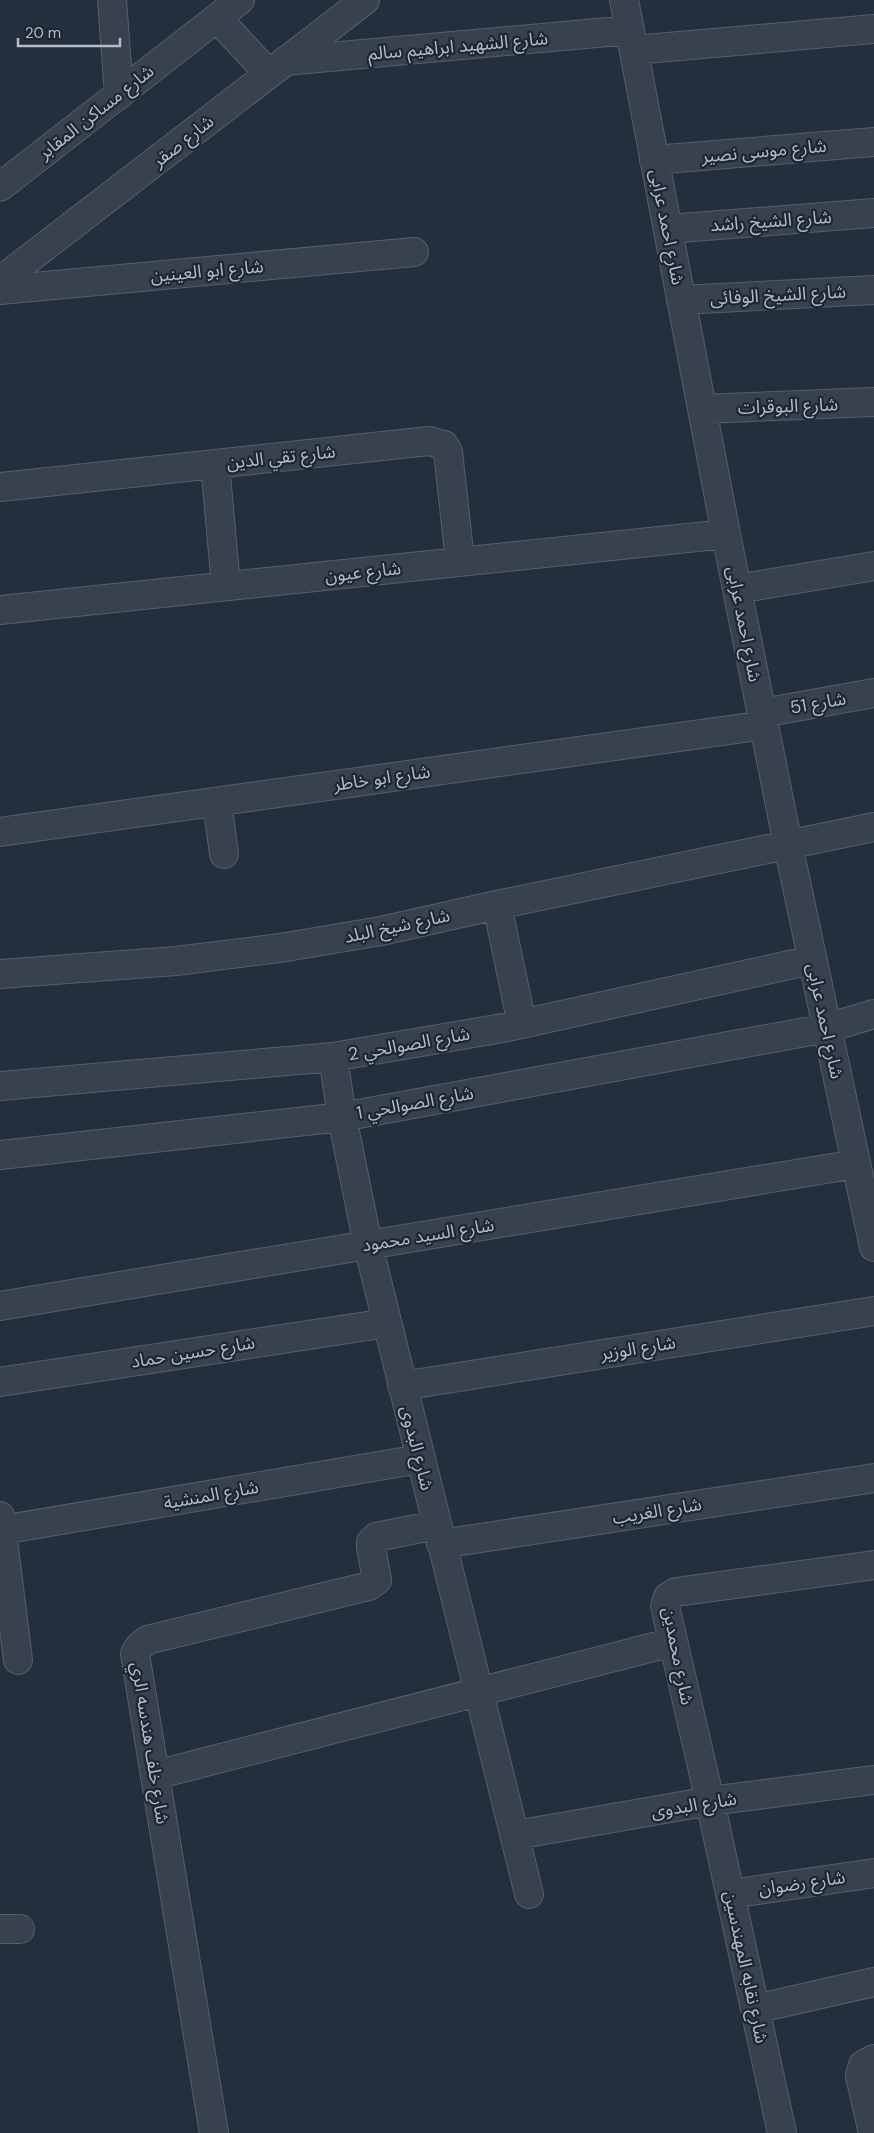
<svg xmlns="http://www.w3.org/2000/svg" width="874" height="2133" font-family="'DM Sans','Noto Sans Arabic',sans-serif">
<style>
.lines{fill:none;stroke-linecap:round;stroke-linejoin:round}
.minor-casing{stroke:#565f6c;stroke-width:30}
.minor{stroke:#38414e;stroke-width:28}
.labels{text-anchor:middle;dominant-baseline:central;stroke-width:4.5;stroke-linejoin:round;paint-order:stroke}
.street-label{font-size:18px;fill:#b4bcc9;stroke:#1d2633}
</style>
<rect width="100%" height="100%" fill="#242f3e"/>
<g class="lines">
<defs>
<path id="minor" d="M112 0 119 95
M624 0 726 534 788 845 874 1247
M217 18 269 74
M634 50 874 29
M285 61 630 30
M654 160 874 142
M0 187 240 0
M668 229 874 213
M0 281 365 0
M0 290 414 252
M681 300 874 290
M702 409 874 402
M215 464 226 586
M0 487 429 441 444 445 448 452 460 561
M737 589 874 566
M0 610 726 534
M762 713 874 693
M217 802 224 854
M0 832 765 725
M497 905 522 1024
M0 974 176 961 280 948 381 931 497 905 874 827
M333 1057 342 1117 368 1245 529 1894
M0 1086 333 1057 503 1028 812 960
M0 1155 342 1117 827 1028 874 1014
M0 1306 856 1164
M0 1382 387 1323
M402 1386 874 1311
M0 1516 18 1660
M2 1530 420 1459
M441 1544 874 1478
M155 1775 673 1642
M516 1835 710 1801 874 1780
M730 1894 874 1873
M0 1929H20
M755 2009 874 1982
M214 2133 135 1654 139 1647 147 1640 369 1586 377 1580 371 1547V1542L376 1537 436 1525
M782 2133 710 1801 665 1606 668 1597 676 1592 874 1565
M873 2133 860 2076 863 2065 874 2059"/>
</defs>
<use href="#minor" class="minor-casing"/>
<use href="#minor" class="minor"/>
</g>
<g class="labels">
<g class="street-label">
<text transform="translate(458 46) rotate(-5)">شارع الشهيد ابراهيم سالم</text>
<text transform="translate(96 112) rotate(-38)">شارع مساكن المقابر</text>
<text transform="translate(183 141) rotate(-38)">شارع صقر</text>
<text transform="translate(764 151) rotate(-5)">شارع موسى نصير</text>
<text transform="translate(771 221) rotate(-4)">شارع الشيخ راشد</text>
<text transform="translate(667 227) rotate(79)">شارع احمد عرابى</text>
<text transform="translate(207 271) rotate(-5)">شارع ابو العينين</text>
<text transform="translate(778 295) rotate(-3)">شارع الشيخ الوفائى</text>
<text transform="translate(788 406) rotate(-2)">شارع البوقرات</text>
<text transform="translate(281 457) rotate(-6)">شارع تقي الدين</text>
<text transform="translate(363 572) rotate(-6)">شارع عيون</text>
<text transform="translate(744 624) rotate(79)">شارع احمد عرابى</text>
<text transform="translate(818 703) rotate(-10)">شارع 51</text>
<text transform="translate(382 778) rotate(-8)">شارع ابو خاطر</text>
<text transform="translate(397 926) rotate(-12)">شارع شيخ البلد</text>
<text transform="translate(825 1021) rotate(78)">شارع احمد عرابى</text>
<text transform="translate(409 1044) rotate(-10)">شارع الصوالحي 2</text>
<text transform="translate(415 1103) rotate(-10)">شارع الصوالحي 1</text>
<text transform="translate(428 1235) rotate(-9)">شارع السيد محمود</text>
<text transform="translate(638 1348) rotate(-9)">شارع الوزير</text>
<text transform="translate(193 1352) rotate(-9)">شارع حسين حماد</text>
<text transform="translate(417 1448) rotate(76)">شارع البدوى</text>
<text transform="translate(211 1495) rotate(-10)">شارع المنشية</text>
<text transform="translate(657 1511) rotate(-9)">شارع الغريب</text>
<text transform="translate(678 1656) rotate(79)">شارع محمدين</text>
<text transform="translate(150 1743) rotate(81)">شارع خلف هندسه الري</text>
<text transform="translate(694 1805) rotate(-9)">شارع البدوى</text>
<text transform="translate(802 1883) rotate(-8)">شارع رضوان</text>
<text transform="translate(746 1967) rotate(78)">شارع نقابه المهندسين</text>
</g>
</g>
<path d="M18 38v8h102v-8" fill="none" stroke="#b4bcc9" stroke-width="2.5"/>
<text x="25" y="38" font-size="15" fill="#b4bcc9" stroke="#1d2633" stroke-width="4" paint-order="stroke">20 m</text>
</svg>
